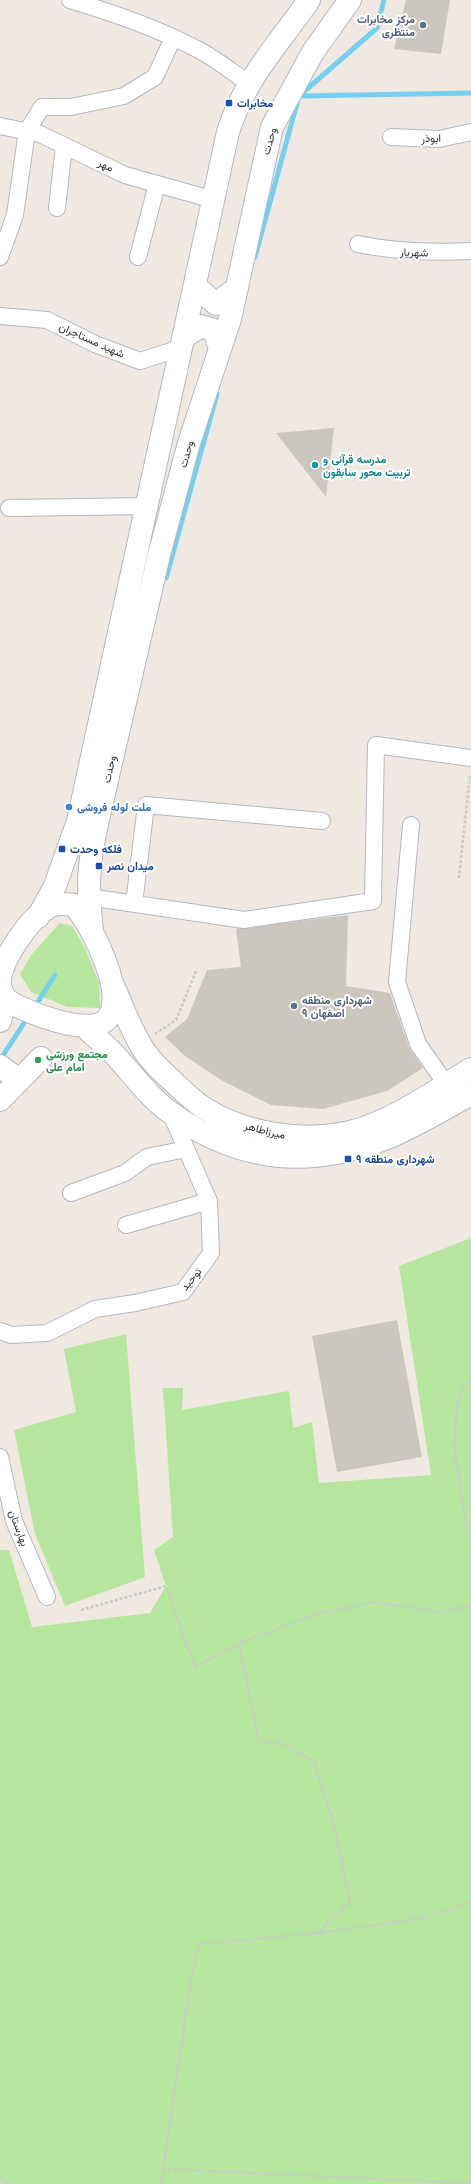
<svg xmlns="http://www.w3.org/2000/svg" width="471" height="2184" font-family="Jost,Vazirmatn,sans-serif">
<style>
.green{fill:#b6e59e}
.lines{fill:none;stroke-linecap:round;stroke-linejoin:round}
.stream{stroke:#75cff0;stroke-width:5}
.building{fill:#cbc7bf}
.street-casing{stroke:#b4b7c1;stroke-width:18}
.secondary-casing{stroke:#b4b7c1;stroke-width:24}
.path{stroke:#c9c9c9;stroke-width:2.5;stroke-dasharray:3 2;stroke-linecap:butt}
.street{stroke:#fff;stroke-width:16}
.secondary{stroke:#fff;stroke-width:22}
.service-dot{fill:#5c6f8a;stroke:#fff;stroke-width:1.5}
.transit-dot{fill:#1a4fb4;stroke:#fff;stroke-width:1.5}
.culture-dot{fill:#0f9aa8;stroke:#fff;stroke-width:1.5}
.shop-dot{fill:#3f7fe0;stroke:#fff;stroke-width:1.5}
.leisure-dot{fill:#2e9e5b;stroke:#fff;stroke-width:1.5}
.labels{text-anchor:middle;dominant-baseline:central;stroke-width:4;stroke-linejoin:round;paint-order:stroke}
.service-label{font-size:11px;font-weight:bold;fill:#4e5e75;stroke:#fff;text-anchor:end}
.transit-label{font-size:11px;font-weight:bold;fill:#164399;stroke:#fff;text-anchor:start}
.street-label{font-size:11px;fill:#2e2e2e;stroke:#fff}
.culture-label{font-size:11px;font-weight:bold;fill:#0d838f;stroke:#fff;text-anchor:start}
.shop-label{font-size:11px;font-weight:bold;fill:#366cbe;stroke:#fff;text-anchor:start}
.leisure-label{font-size:11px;font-weight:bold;fill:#27864d;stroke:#fff;text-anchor:start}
</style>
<rect width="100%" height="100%" fill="#efe9e1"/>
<path class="green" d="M60 923 72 926 85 948 99 983 100 1008 68 1007 31 992 20 974 32 954Z
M471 1238V2184H0V1550H9L32 1627 150 1613 166 1586 154 1550 173 1537 163 1388H183L182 1410 289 1391 293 1428 312 1422 319 1483 431 1475 399 1266Z
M126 1334 145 1577 65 1606 35 1534 14 1430 76 1412 64 1349Z"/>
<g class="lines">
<path class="stream" d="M299 96 471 93
M255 257 299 96 377 28 384 0
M166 578 217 394
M34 1008 55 975
M0 1060 26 1020"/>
</g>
<path class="building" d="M406 0H450L441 54 394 49Z
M334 428 326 497 276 433Z
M348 915 346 986 390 993 409 1047 423 1068 387 1091 323 1109 271 1105 221 1080 185 1056 165 1037 187 1019 207 970 241 967 236 929Z
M397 1320 422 1457 337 1472 312 1336Z"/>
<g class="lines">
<defs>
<path id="street" d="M70 0C114 13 157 28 197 49 215 58 232 72 248 83
M0 126 40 134 125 175 214 200
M391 137 439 139 471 132
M57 208 64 146
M358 244C397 252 431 253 471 251
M0 257 15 215 27 131 42 107H71L124 96 155 77 173 38
M138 257 157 184
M0 316 47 320 95 344 140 361 181 348
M9 508 148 506
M411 825 397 982 418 1044 446 1084
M88 897 244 920 373 901 376 745 471 758
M134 904 146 805 322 821
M71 1193 125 1173 147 1157 186 1149
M126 1225 209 1201
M0 1331 11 1335 47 1333 95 1309 135 1303 183 1292 211 1253 209 1201 170 1112
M0 1457 14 1521 47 1597"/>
<path id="secondary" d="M195 286 216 304 237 288
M184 337 201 326 214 330 220 349
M38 917 55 886 78 821 228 132C245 78 278 45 309 0
M92 930C87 889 88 865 97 824L159 555 189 443 230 319 272 127 313 52 350 0
M0 979C3 957 29 920 47 908 55 902 65 904 74 905 91 924 131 1000 105 1021 87 1036 24 1012 7 1000 3 996 1 990 0 984
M112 983C121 1003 129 1025 140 1044 146 1055 157 1067 167 1076 179 1087 190 1099 204 1108 244 1134 304 1143 350 1132 390 1123 436 1090 471 1069
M0 1021 6 999
M85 1027C93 1035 102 1042 110 1050 130 1070 147 1096 171 1113 237 1161 306 1169 382 1140 413 1128 442 1110 471 1094
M0 1066 19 1080
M0 1100 41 1058"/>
</defs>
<use href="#street" class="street-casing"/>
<use href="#secondary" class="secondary-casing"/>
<path class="path" d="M459 878 470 773
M155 1034 176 1020 197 969
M471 1381 459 1395 454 1444 467 1531 471 1538
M81 1610 166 1586 195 1667 239 1643 317 1614 376 1602 439 1612 471 1606
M318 1933 430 1917 471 1902
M163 2169 471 2183
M0 2179 11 2184
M161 2184 191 1980 199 1944 318 1933 350 1902 334 1824 314 1762 282 1743H259L239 1643"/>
<use href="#street" class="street"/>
<use href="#secondary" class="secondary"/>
</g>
<g class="service-dot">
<circle cx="423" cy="25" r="4"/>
<circle cx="294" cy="1006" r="4"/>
</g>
<g class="transit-dot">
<rect x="225" y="99" width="8" height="8" rx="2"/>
<rect x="58" y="845" width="8" height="8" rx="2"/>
<rect x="95" y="862" width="8" height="8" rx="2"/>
<rect x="344" y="1155" width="8" height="8" rx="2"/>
</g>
<circle class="culture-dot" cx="315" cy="465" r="4"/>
<circle class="shop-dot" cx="69" cy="807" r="4"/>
<circle class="leisure-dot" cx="38" cy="1060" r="4"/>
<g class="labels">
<g class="service-label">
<text x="415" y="19">مرکز مخابرات<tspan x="415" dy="13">منتظری</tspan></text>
<text x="302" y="1000" text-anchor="start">شهرداری منطقه<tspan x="302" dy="13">۹ اصفهان</tspan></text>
</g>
<g class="transit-label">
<text x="237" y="103">مخابرات</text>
<text x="70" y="849">فلکه وحدت</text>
<text x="107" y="866">میدان نصر</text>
<text x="356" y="1159">شهرداری منطقه ۹</text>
</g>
<g class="street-label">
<text transform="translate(431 138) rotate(-1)">ابوذر</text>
<text transform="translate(269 141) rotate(-74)">وحدت</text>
<text transform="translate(106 165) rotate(25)">مهر</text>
<text transform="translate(414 252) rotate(2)">شهریار</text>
<text transform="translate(92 340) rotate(24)">شهید مستاجران</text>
<text transform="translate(186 454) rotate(-74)">وحدت</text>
<text transform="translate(109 769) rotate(-77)">وحدت</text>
<text transform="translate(265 1130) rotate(14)">میرزاطاهر</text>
<text transform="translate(191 1279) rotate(-51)">توحید</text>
<text transform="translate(19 1528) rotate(70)">بهارستان</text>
</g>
<g class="culture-label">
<text x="323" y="459">مدرسه قرآنی و<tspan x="323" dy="13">تربیت محور سابقون</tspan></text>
</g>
<g class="shop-label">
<text x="77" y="807">ملت لوله فروشی</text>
</g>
<g class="leisure-label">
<text x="46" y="1054">مجتمع ورزشی<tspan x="46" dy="13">امام علی</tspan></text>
</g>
</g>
</svg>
